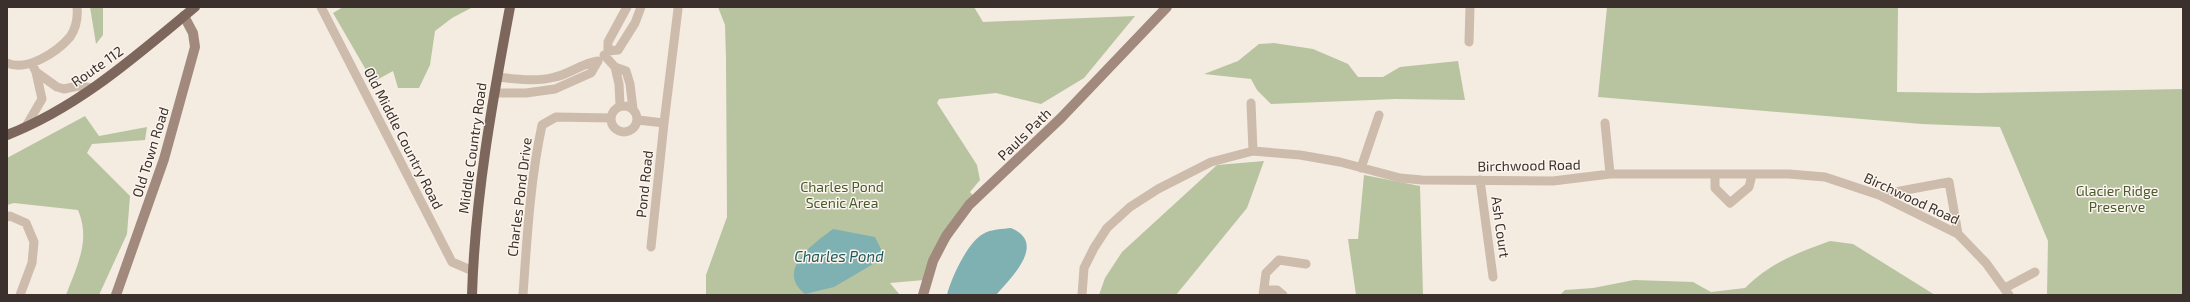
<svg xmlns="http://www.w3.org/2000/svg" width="2190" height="302" font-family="'Exo 2',sans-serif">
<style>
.green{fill:#b8c4a0}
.water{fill:#7fb0b2}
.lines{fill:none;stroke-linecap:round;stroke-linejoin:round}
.street{stroke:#cdbbac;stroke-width:9}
.secondary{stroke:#a18a7d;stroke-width:10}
.primary{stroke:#7d675c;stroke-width:10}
.labels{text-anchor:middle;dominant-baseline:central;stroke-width:3;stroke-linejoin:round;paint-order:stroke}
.street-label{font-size:14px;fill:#3b302b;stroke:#fbf5ee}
.park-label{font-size:14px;fill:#4a5a2e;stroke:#fbf5ee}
.water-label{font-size:15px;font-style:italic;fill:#1f5a5e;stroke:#fbf5ee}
</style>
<rect width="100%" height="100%" fill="#f4ebe1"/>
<path class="green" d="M90 7H103V35L96 44Z
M343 7H473L452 18 435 31 430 65 419 88H398L393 71 373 82 333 13Z
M718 7H974L983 22 1135 16 1084 78 1041 104 996 93 939 99 937 103 977 165 980 180 970 192 976 199 924 280 890 283 900 295H706V275L727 217 726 58 725 25Z
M1607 7H1898L1897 92 1978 93 2183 89V295H2047L2048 241 2000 127 1922 124 1598 97Z
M1274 43 1313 49 1348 64 1358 77H1383L1400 67 1458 61 1465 100 1396 99 1271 104 1257 90 1251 79 1204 74 1238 61 1259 44Z
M85 116 99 136 147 127 145 140 92 144 87 153 130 196 127 234 99 295H66C77 266 91 240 78 210L14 203 7 205V158Z
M1264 161 1247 208 1176 295H1099L1105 278 1122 252 1217 165Z
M1364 175 1420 186 1423 295H1356L1348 239H1358Z
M1830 241 1853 244 1935 295H1560L1565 290 1593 288 1634 280 1693 282 1711 292 1745 288C1770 263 1797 253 1830 241Z"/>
<path class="water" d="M1011 228C1048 243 1010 279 996 295H947C951 278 968 242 983 234 991 229 1003 229 1011 228Z
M833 229 875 237 885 257 834 287 805 294C775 270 813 244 833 229Z"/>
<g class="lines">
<path class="street" d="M321 7 452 262 473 271
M627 7 608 42V51L618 50 635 23 641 7
M1469 42 1470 7
M604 55 615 67 626 71 630 84 633 109
M7 63C27 72 57 52 70 37 76 28 78 17 77 7
M615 67 619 84 620 105
M36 72 57 87 64 89 78 86 93 88
M494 93H526L555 89 591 73 598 61C582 63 570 74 555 77 536 82 516 79 497 77
M1251 103 1253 151
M611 119a13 13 0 1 1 26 0a13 13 0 1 1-26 0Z
M638 120 664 123 651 247
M664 123 678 9
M1605 123 1610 174
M25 128 42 99 36 72 32 64
M1361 168 1379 115
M1715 175V188L1730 203 1749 187 1752 175
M1480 180 1493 277
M1879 195 1949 182 1958 234
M7 217 10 216 26 223 34 242 32 263 20 295
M2005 288 2035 272
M1264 290H1277L1283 295
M523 295C527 238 530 181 542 125L556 117 611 118
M1082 295 1084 268 1094 248 1107 228 1130 207 1158 189 1211 162 1253 151 1300 155 1340 162 1400 178 1422 180 1553 181 1610 174H1789L1825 177 1879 195 1958 234 1986 263 2009 295
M1263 295 1266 273 1279 260 1306 264"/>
<path class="secondary" d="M116 295 164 159 195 47 193 33 184 16
M923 295 933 261 946 236 969 205 1061 118 1167 7"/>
<path class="primary" d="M7 135C79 107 137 55 195 7
M472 295C475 197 492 103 510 7"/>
</g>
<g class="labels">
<g class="street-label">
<text transform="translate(97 66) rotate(-35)">Route 112</text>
<text transform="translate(1024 134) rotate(-44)">Pauls Path</text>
<text transform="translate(404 138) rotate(63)">Old Middle Country Road</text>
<text transform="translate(472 148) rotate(-82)">Middle Country Road</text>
<text transform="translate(150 152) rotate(-73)">Old Town Road</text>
<text transform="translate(1529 165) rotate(-1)">Birchwood Road</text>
<text transform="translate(644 184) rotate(-84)">Pond Road</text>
<text transform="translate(519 197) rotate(-83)">Charles Pond Drive</text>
<text transform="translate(1912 198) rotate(25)">Birchwood Road</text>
<text transform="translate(1501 227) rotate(82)">Ash Court</text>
</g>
<g class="park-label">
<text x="842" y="186">Charles Pond<tspan x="842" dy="16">Scenic Area</tspan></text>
<text x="2117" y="190">Glacier Ridge<tspan x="2117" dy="16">Preserve</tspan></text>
</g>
<g class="water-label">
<text x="839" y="256">Charles Pond</text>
</g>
</g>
<rect width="2190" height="302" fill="none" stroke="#3b302b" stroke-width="16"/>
</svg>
